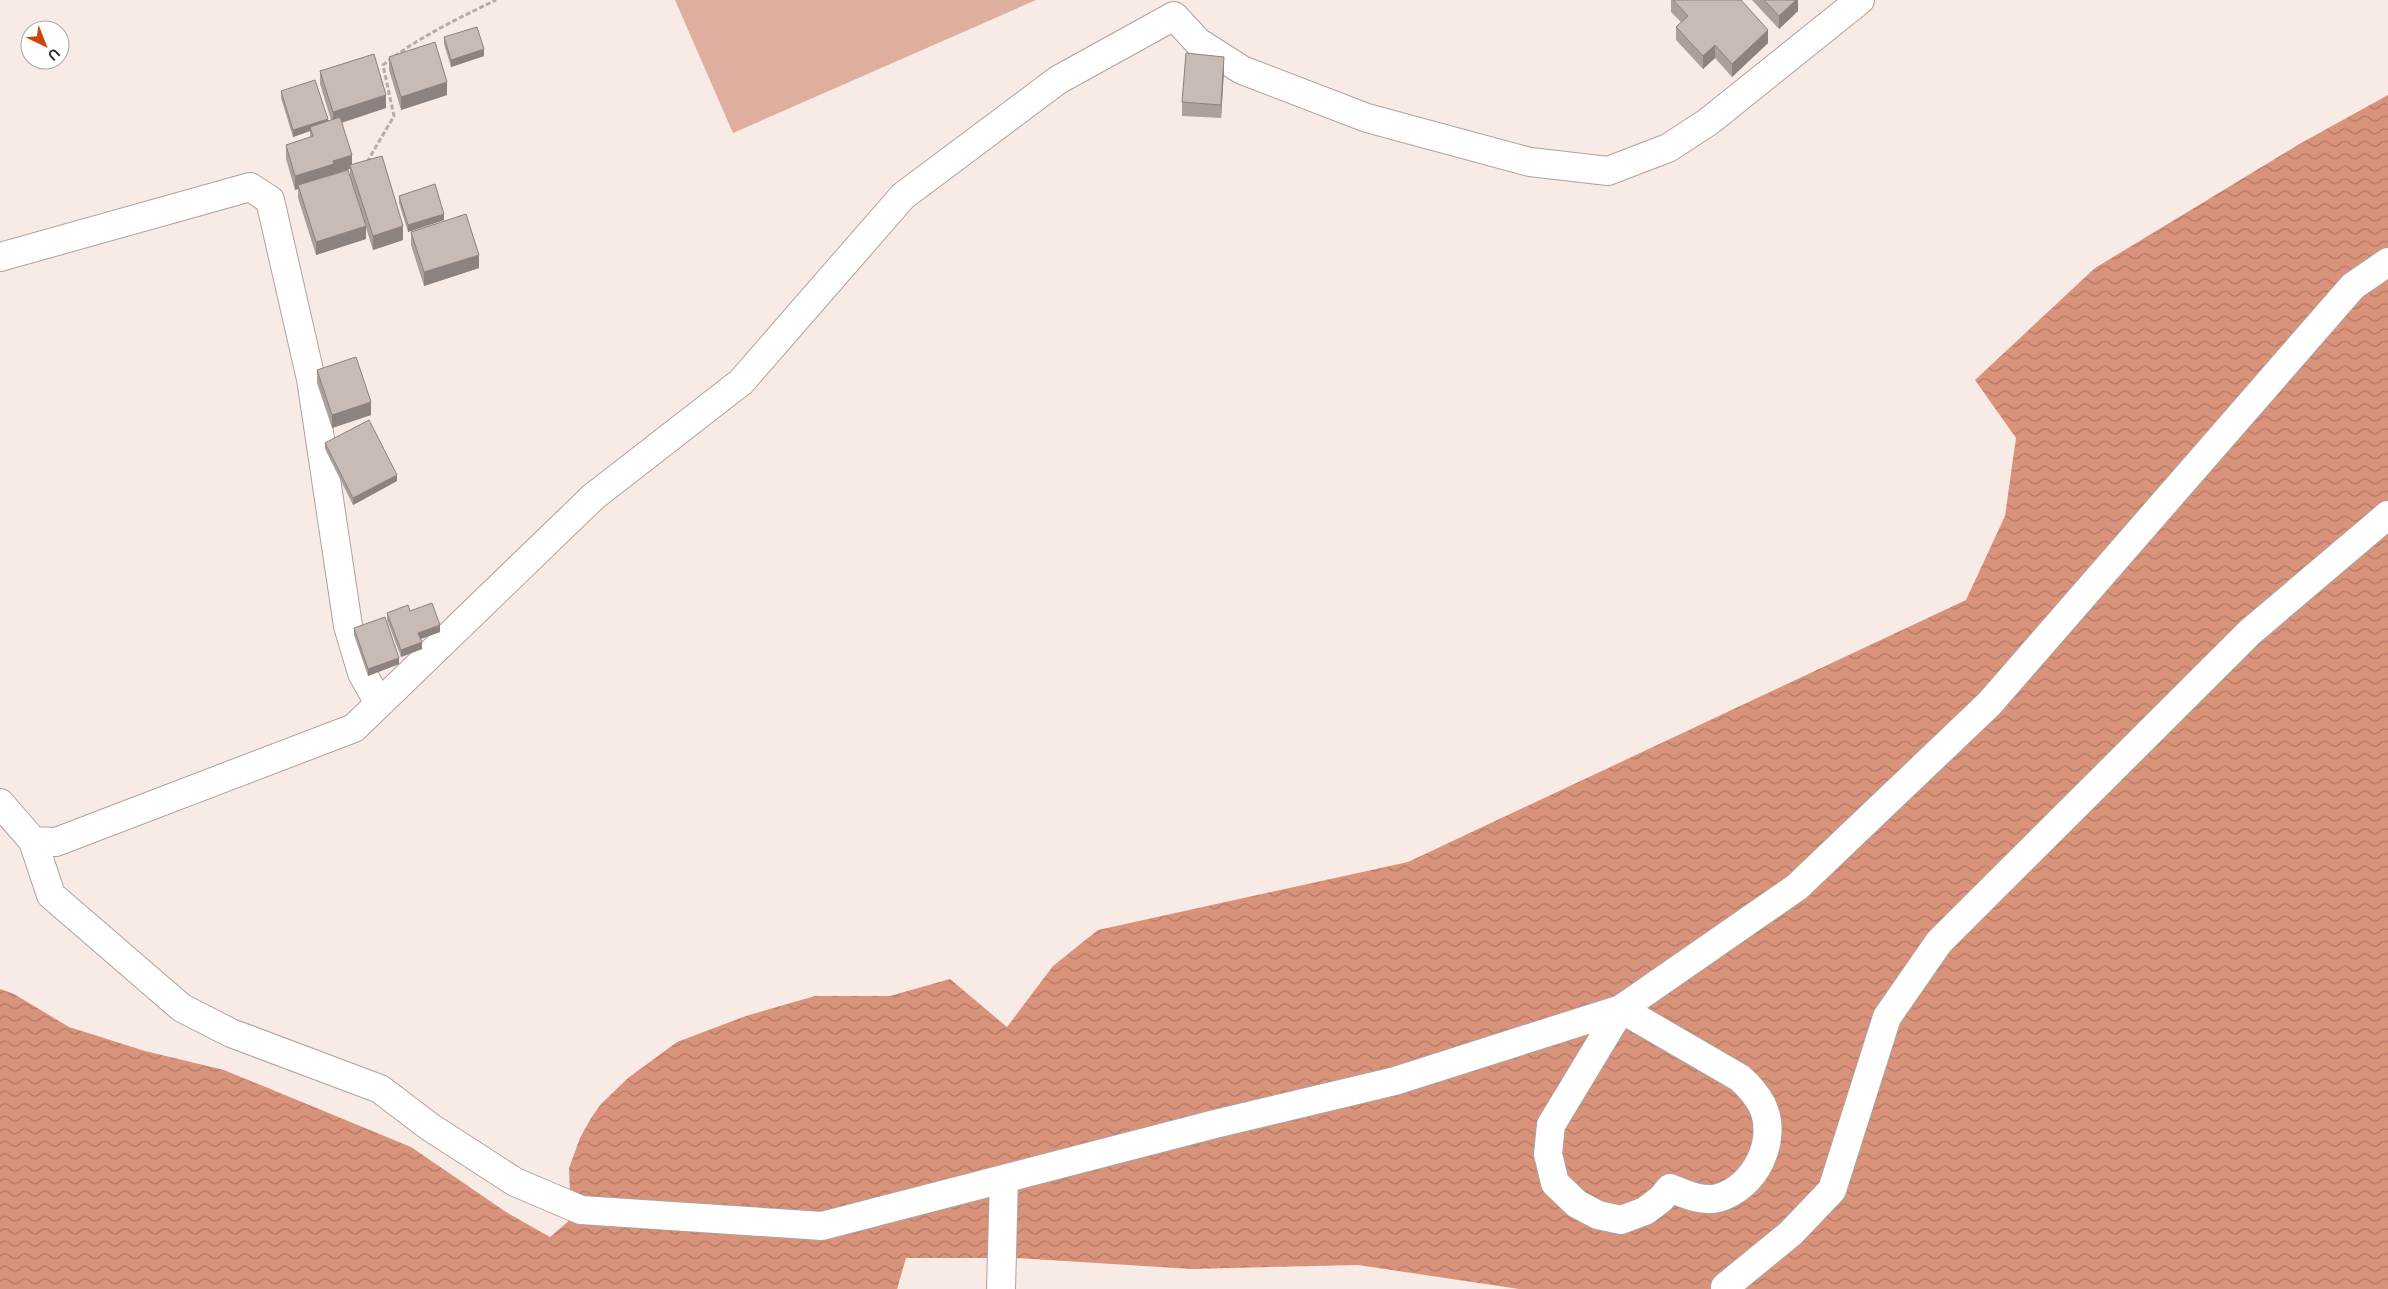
<svg xmlns="http://www.w3.org/2000/svg" width="2388" height="1289" font-family="Raleway,sans-serif">
<style>
.green{fill:#deaf9f}
.water{fill:url(#water-waves)}
.lines{fill:none;stroke-linecap:round;stroke-linejoin:round}
.minor-casing{stroke:#afa19d;stroke-width:30}
.path{stroke:#b7aca8;stroke-width:3;stroke-dasharray:5 2.5;stroke-linecap:butt}
.minor{stroke:#fff;stroke-width:28}
.wall{fill:#aca09c;fill-rule:evenodd}
.shaded-wall{fill:#8c827f}
.building{fill:#c8bab5;stroke:#8c827f}
</style>
<defs>
<pattern id="water-waves" width="16" height="10" patternUnits="userSpaceOnUse" patternTransform="scale(1.25)"><rect width="16" height="10" fill="#da937b"/><path d="M0 5q4-4 8 0t8 0" fill="none" stroke="#b17865"/></pattern>
</defs>
<rect width="100%" height="100%" fill="#f8eae5"/>
<path class="green" d="M675 0H1036L733 133Z"/>
<path class="water" d="M2388 95V1289H1519L1358 1265 1192 1269 1016 1258H906L897 1289H0V989L14 994 69 1027 145 1051 224 1070 411 1147 506 1212 550 1237 571 1219 569 1168 580 1138 591 1118 601 1104 628 1078 677 1042 746 1016 815 996H890L950 979 1007 1027 1053 966 1098 930 1408 862 1966 600 2005 516 2016 438 1975 380 2095 268 2303 142Z"/>
<g class="lines">
<defs>
<path id="minor" d="M0 257 250 187 270 200 311 379 348 626 362 673 379 703
M0 803 33 841 56 842 354 728 593 497 741 382 903 196 1058 80 1174 16 1198 42 1242 70 1367 118 1530 162 1608 171 1668 148 1708 122 1860 0
M33 841 51 895 182 1008 231 1033 380 1089 430 1127 515 1182 581 1210 822 1226 1215 1124 1395 1081 1621 1009 1797 887 1989 704 2353 286 2388 262
M1621 1009 1740 1078C1749 1086 1756 1094 1762 1105 1779 1140 1755 1188 1718 1198 1702 1202 1685 1194 1670 1188L1661 1199 1645 1211 1621 1220 1598 1215 1577 1204 1555 1183 1548 1154 1551 1125Z
M1725 1287 1791 1233 1832 1190 1887 1017 1939 942 2250 632 2388 515
M1001 1289 1004 1179"/>
</defs>
<use href="#minor" class="minor-casing"/>
<path class="path" d="M367 162 394 116 383 65C417 38 457 19 496 0"/>
<use href="#minor" class="minor"/>
</g>
<path class="wall" d="M1671 0H1741L1768 43 1732 77 1715 58 1703 69 1676 40V27L1681 22 1671 12Z
M1752 0H1798V11L1779 29Z
M444 37 484 56 451 67 444 44Z
M389 57 447 95 401 110 389 70Z
M1224 70 1221 118 1182 116V102Z
M320 71 386 108 342 123 352 165 403 240 373 250 366 228V239L316 255 298 198V189L295 190 286 159V145L310 137V131L293 137 281 98V91L328 121 331 120 320 84ZM350 169V176L334 174Z
M399 196 444 220 408 232 399 203Z
M411 232 479 268 424 286 411 245Z
M317 370 371 415 332 428 317 383Z
M325 443 397 481 353 505 325 449Z
M387 613 440 632 420 639 422 649 401 657 387 620Z
M354 628 399 664 368 676 354 635Z"/>
<path class="shaded-wall" d="M1796 0H1798V11L1779 29V16Z
M1768 30V43L1732 77V64Z
M1715 45V58L1703 69V56Z
M484 49V56L451 67V60Z
M1224 57V70L1221 118V105Z
M447 82V95L401 110V97Z
M386 95V108L333 125V112Z
M328 119V126L310 127V131L293 137V130Z
M352 155V168L350 165V169L334 174V177L298 185V189L295 190V176L333 161Z
M444 214V220L408 232V225Z
M366 226V239L316 255V242Z
M403 226V240L373 250V236Z
M479 255V268L424 286V272Z
M371 402V415L332 428V415Z
M397 475V481L353 505V498Z
M440 625V632L418 640V633Z
M422 642V649L401 657V650Z
M399 658V664L368 676V669Z"/>
<path class="building" d="M1673 0H1741L1768 30 1732 64 1715 45 1703 56 1676 27 1688 16Z
M1764 0H1796L1779 16Z
M477 27 484 49 451 60 444 37Z
M435 42 447 82 401 97 389 57Z
M1186 53 1224 57 1221 105 1182 102Z
M374 54 386 95 333 112 320 71Z
M315 80 328 119 293 130 281 91Z
M340 117 352 155 333 161 334 164 295 176 286 145 313 136 310 127Z
M382 156 403 226 373 236 350 165Z
M348 170 366 226 316 242 298 185Z
M435 184 444 214 408 225 399 196Z
M466 214 479 255 424 272 411 232Z
M356 357 371 402 332 415 317 370Z
M369 420 397 475 353 498 325 443Z
M432 603 440 625 418 633 422 642 401 650 387 613 408 605 410 611Z
M385 617 399 658 368 669 354 628Z"/>
<g transform="translate(45 45) rotate(137)"><circle r="24" fill="#ffffff" stroke="#aba9a8"/>
<path d="M0-4L9 19L0 12L-9 19Z" fill="#cc4609"/>
<text y="-8" font-size="14" font-weight="bold" text-anchor="middle" fill="#2d2826">U</text>
</g>
</svg>
